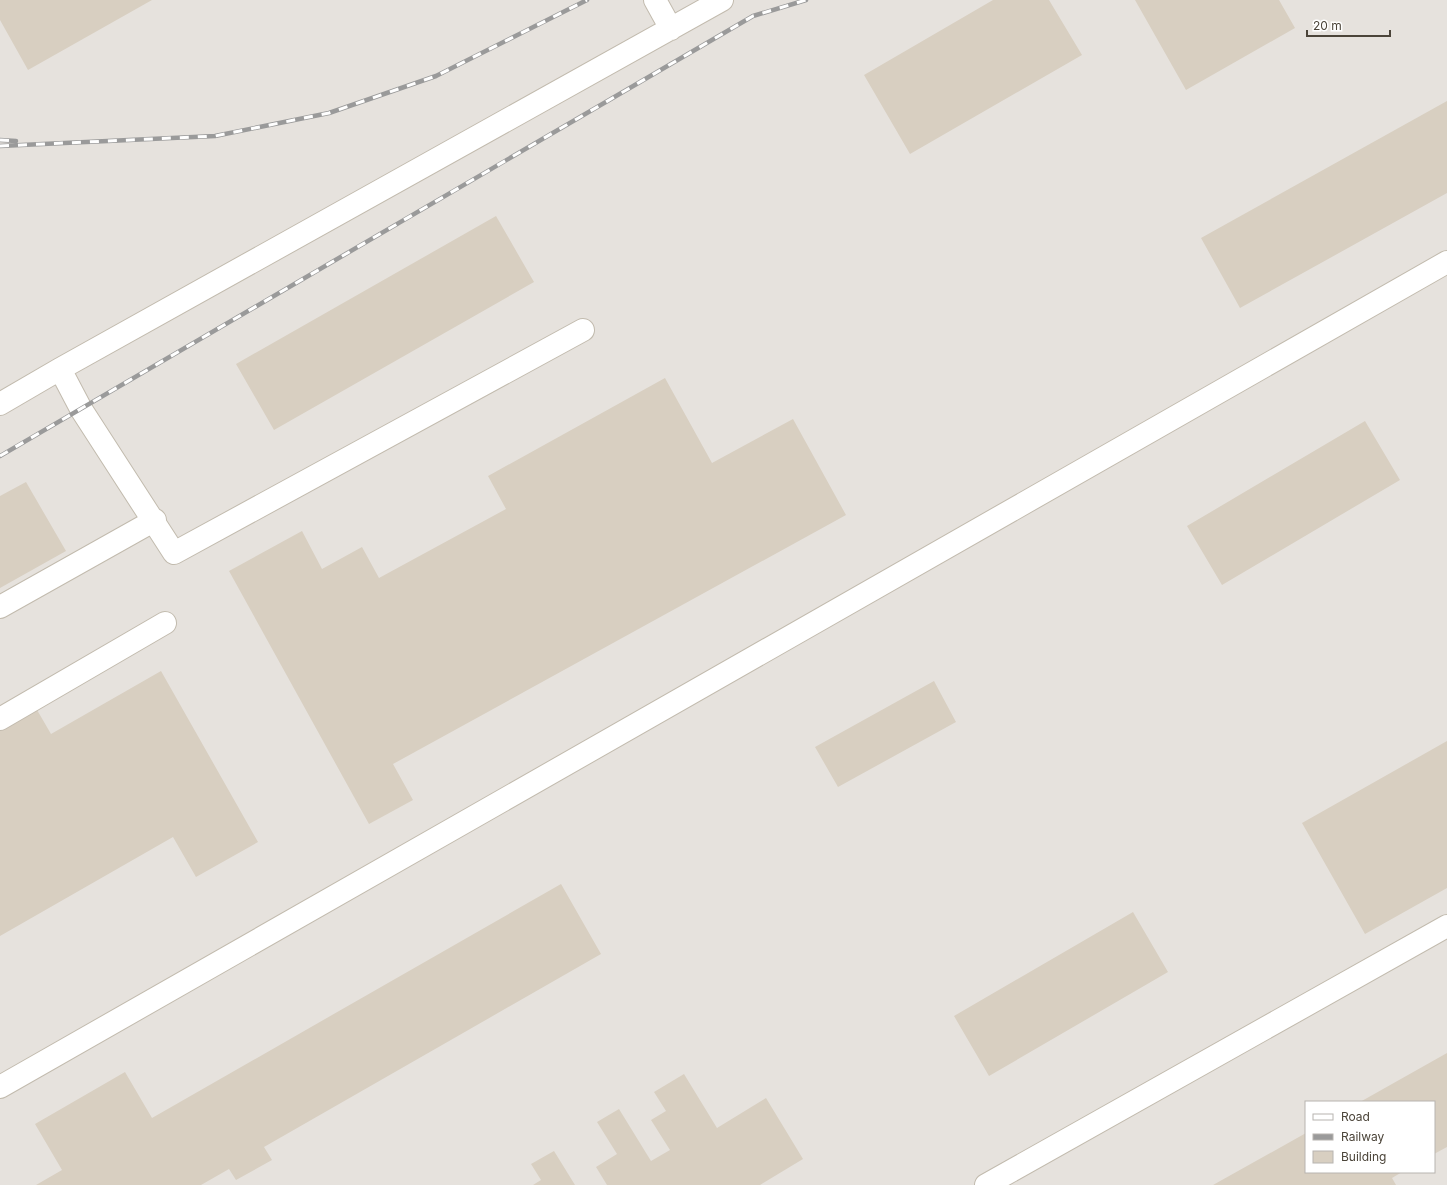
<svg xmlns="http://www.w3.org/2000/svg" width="1447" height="1185" font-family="Inter,sans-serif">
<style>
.industrial{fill:#e6e2dd;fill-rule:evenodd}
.building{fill:#d8cfc1}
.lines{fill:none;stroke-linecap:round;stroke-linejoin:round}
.minor-casing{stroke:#c2bbae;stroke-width:24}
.minor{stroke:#fff;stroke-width:22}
.rail-casing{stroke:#9a9a9a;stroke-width:4.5}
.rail{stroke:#fff;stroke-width:3;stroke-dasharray:9;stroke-linecap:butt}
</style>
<rect width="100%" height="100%" fill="#f6f3ec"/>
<path class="industrial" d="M0 0H1447V1185H0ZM1306 1102H1434V1172H1306Z"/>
<path class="building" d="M0 0H152L28 70 0 20Z
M993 0H1049L1082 55 910 154 864 75Z
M1135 0H1279L1295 28 1186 90Z
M1447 101V193L1240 308 1201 238Z
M496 216 534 282 274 430 236 364Z
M665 378 712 463 793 419 846 515 393 764 413 800 369 824 229 571 302 531 322 569 362 547 379 578 506 509 488 476Z
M1365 421 1400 480 1222 585 1187 526Z
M26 482 66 551 0 588V496Z
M161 671 258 842 196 877 173 837 0 936V722L33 703 51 734Z
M934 681 956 722 838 787 815 747Z
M1447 741V888L1365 934 1302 823Z
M561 884 601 954 264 1147 272 1160 236 1180 229 1169 201 1185H36L62 1170 35 1124 125 1072 152 1118Z
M1133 912 1168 972 989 1076 954 1016Z
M1447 1053V1147L1434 1154V1102H1360Z
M684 1074 717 1128 766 1098 803 1159 760 1185H607L596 1167 617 1154 597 1122 619 1109 651 1161 670 1150 651 1120 666 1111 654 1092Z
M1306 1133V1172H1402L1392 1178 1396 1185H1213Z
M554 1151 575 1185H533L541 1180 531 1164Z"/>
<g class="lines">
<defs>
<path id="minor" d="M655 0 671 29
M60 369 81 409 174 553 583 330
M0 404 60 369 722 0
M0 607 155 520
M0 719 165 623
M0 1087 1447 262
M986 1185 1447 926"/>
</defs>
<use href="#minor" class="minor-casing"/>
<use href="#minor" class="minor"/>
<defs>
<path id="rail" d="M0 140 16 141
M0 146 215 136 329 113 436 76 587 0
M0 456 753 16 806 0"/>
</defs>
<use href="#rail" class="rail-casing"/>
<use href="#rail" class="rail"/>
</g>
<rect x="1305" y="1101" width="130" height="72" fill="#ffffff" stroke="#b7b4b0"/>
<rect x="1313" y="1114" width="20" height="6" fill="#ffffff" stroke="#b7b4b0"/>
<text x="1341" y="1121" font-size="12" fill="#4b4439">Road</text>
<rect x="1313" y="1134" width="20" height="6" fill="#9a9a9a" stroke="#b7b4b0"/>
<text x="1341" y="1141" font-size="12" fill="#4b4439">Railway</text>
<rect x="1313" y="1151" width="20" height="12" fill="#d8cfc1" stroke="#b7b4b0"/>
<text x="1341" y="1161" font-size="12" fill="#4b4439">Building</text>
<path d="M1307 30v6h83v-6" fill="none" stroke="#4b4439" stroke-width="2"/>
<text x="1313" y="30" font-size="12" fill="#4b4439" stroke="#ffffff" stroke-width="3" paint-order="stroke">20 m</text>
</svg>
